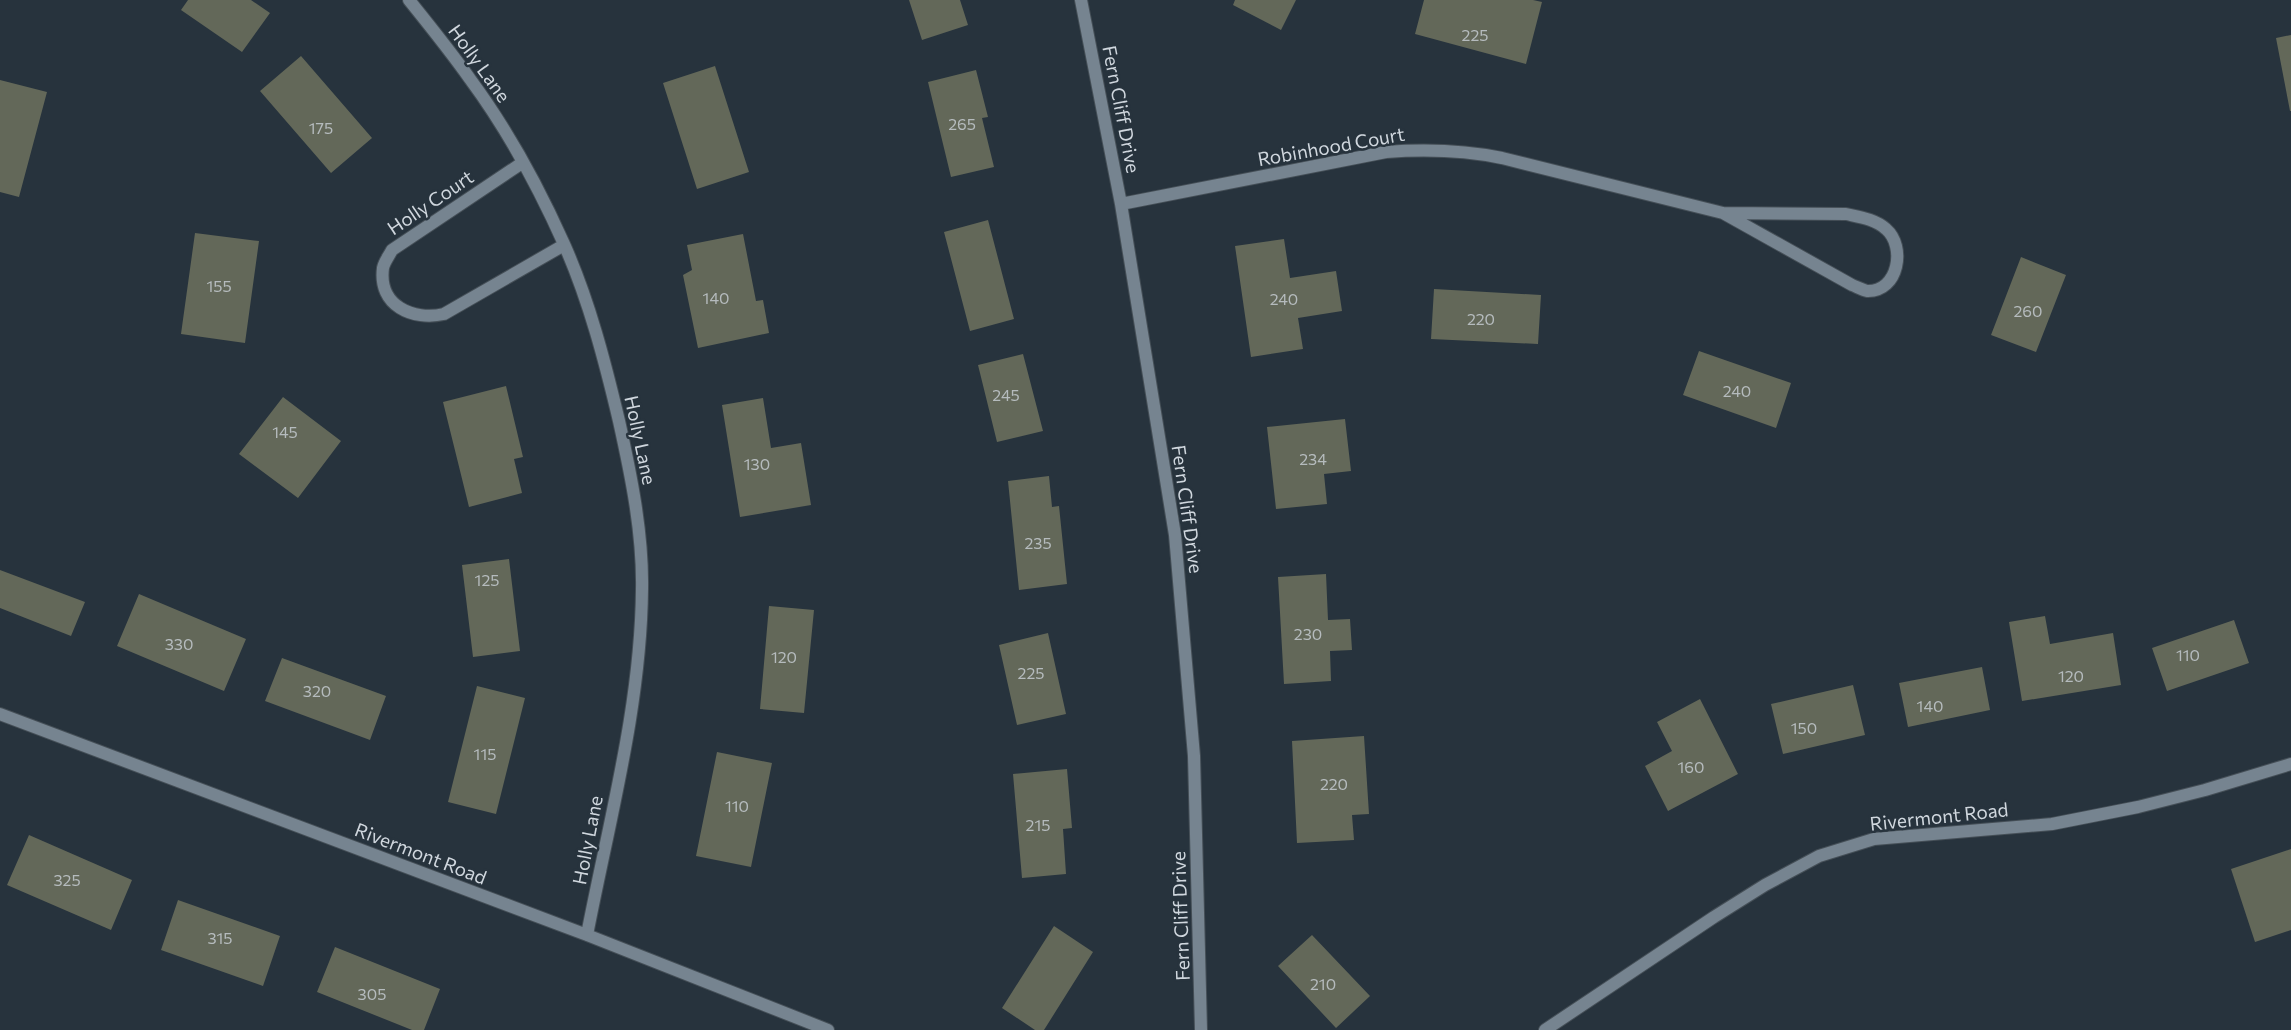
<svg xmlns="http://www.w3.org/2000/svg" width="2291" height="1030" font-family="Commissioner,sans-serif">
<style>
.building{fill:#636859}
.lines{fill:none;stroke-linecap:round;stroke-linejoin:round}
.street-casing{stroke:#454f57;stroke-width:14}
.street{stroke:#768490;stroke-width:12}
.labels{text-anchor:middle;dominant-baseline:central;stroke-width:5;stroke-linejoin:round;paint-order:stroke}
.number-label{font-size:16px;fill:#b5bbbd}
.street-label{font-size:19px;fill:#d0d7de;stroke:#27333d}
</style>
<rect width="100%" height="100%" fill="#27333d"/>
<path class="building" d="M188 0H251L270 13 242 52 181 10Z
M909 0H960L968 25 922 40Z
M1235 0H1296L1281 30 1233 5Z
M1424 0H1533L1542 2 1526 64 1415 34Z
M2291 35V111H2290L2276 38Z
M301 56 372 138 331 173 260 91Z
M715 66 749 172 697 189 663 83Z
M976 70 988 117 982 118 994 167 951 177 928 82Z
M0 80 47 92 19 197 0 192Z
M988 220 1014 319 970 331 944 232Z
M195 233 259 241 245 343 181 334Z
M743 234 756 301 763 300 769 333 698 348 683 275 692 270 687 245Z
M1284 239 1290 278 1336 271 1342 311 1298 318 1303 349 1251 357 1235 246Z
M2021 257 2066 275 2036 352 1991 335Z
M1434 289 1541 295 1538 344 1431 339Z
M1699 351 1791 383 1776 428 1683 395Z
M1023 354 1043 431 997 442 978 365Z
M506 386 523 457 514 459 522 493 469 507 443 402Z
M283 397 341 441 298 498 239 454Z
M763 398 771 448 801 443 811 505 740 517 722 405Z
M1345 419 1351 471 1324 474 1327 504 1276 509 1267 427Z
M1049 476 1052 507 1059 506 1067 584 1019 590 1008 481Z
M509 559 520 651 473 657 462 565Z
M0 570 85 602 71 636 0 608Z
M1326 574 1328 620 1350 619 1352 650 1330 651 1331 681 1284 684 1278 577Z
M139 594 246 639 224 691 117 646Z
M769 606 814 610 804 713 760 709Z
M2045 616 2050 644 2113 633 2121 685 2022 701 2009 622Z
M2234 620 2249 663 2167 691 2152 648Z
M1048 633 1066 714 1017 725 999 645Z
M282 658 386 696 370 740 265 701Z
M1982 667 1990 710 1908 727 1899 683Z
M1853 685 1865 735 1783 754 1771 704Z
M477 686 525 698 496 814 448 802Z
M1700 699 1738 774 1668 811 1645 766 1672 751 1657 722Z
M1364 736 1369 814 1352 815 1354 840 1297 843 1292 741Z
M717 752 772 763 751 867 696 856Z
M1067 769 1072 828 1063 829 1066 874 1022 878 1013 774Z
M29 835 132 880 111 930 7 885Z
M2291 849V930L2255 942 2231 869Z
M178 900 280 936 263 986 161 950Z
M1054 926 1093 952 1044 1030H1035L1002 1008Z
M1312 935 1370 996 1336 1028 1278 966Z
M335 947 440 989 424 1030H412L317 992Z"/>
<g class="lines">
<defs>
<path id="street" d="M409 0C430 26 451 52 470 79 507 129 539 188 564 244 589 300 605 362 619 421 631 475 643 533 642 589 641 706 609 821 587 935
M1081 0 1121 204 1175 535 1194 756 1201 1030
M522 163 392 250C389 256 384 262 383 268 378 306 413 321 444 314L564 245
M1121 204 1386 152C1426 149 1463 150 1502 158L1723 213 1852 285C1857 287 1863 290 1867 291 1899 292 1906 246 1886 229 1875 219 1859 217 1846 214L1723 213
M0 714 587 935 828 1030
M1545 1030 1714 917 1765 885 1819 856 1874 839 2052 824 2138 807 2205 790 2291 764"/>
</defs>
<use href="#street" class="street-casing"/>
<use href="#street" class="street"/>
</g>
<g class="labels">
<g class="number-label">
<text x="1475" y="34">225</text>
<text x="962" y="123">265</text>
<text x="321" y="127">175</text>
<text x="219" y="285">155</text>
<text x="716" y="297">140</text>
<text x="1284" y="298">240</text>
<text x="2028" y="310">260</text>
<text x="1481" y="318">220</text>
<text x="1737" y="390">240</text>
<text x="1006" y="394">245</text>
<text x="285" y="431">145</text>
<text x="1313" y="458">234</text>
<text x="757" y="463">130</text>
<text x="1038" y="542">235</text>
<text x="487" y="579">125</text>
<text x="1308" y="633">230</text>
<text x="179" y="643">330</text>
<text x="2188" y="654">110</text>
<text x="784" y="656">120</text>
<text x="1031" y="672">225</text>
<text x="2071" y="675">120</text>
<text x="317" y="690">320</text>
<text x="1930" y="705">140</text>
<text x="1804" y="727">150</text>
<text x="485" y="753">115</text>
<text x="1691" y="766">160</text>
<text x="1334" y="783">220</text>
<text x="737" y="805">110</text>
<text x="1038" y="824">215</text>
<text x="67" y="879">325</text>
<text x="220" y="937">315</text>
<text x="1323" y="983">210</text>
<text x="372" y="993">305</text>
</g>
<g class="street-label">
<text transform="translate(480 63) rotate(54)">Holly Lane</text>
<text transform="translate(1122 109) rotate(79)">Fern Cliff Drive</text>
<text transform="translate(1331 146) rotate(-10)">Robinhood Court</text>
<text transform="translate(430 202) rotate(-34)">Holly Court</text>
<text transform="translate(641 440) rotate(78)">Holly Lane</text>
<text transform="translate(1188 509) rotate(82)">Fern Cliff Drive</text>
<text transform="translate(1939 816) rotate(-6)">Rivermont Road</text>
<text transform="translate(587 840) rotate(-79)">Holly Lane</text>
<text transform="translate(421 853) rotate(21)">Rivermont Road</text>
<text transform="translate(1180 916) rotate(-92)">Fern Cliff Drive</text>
</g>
</g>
</svg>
